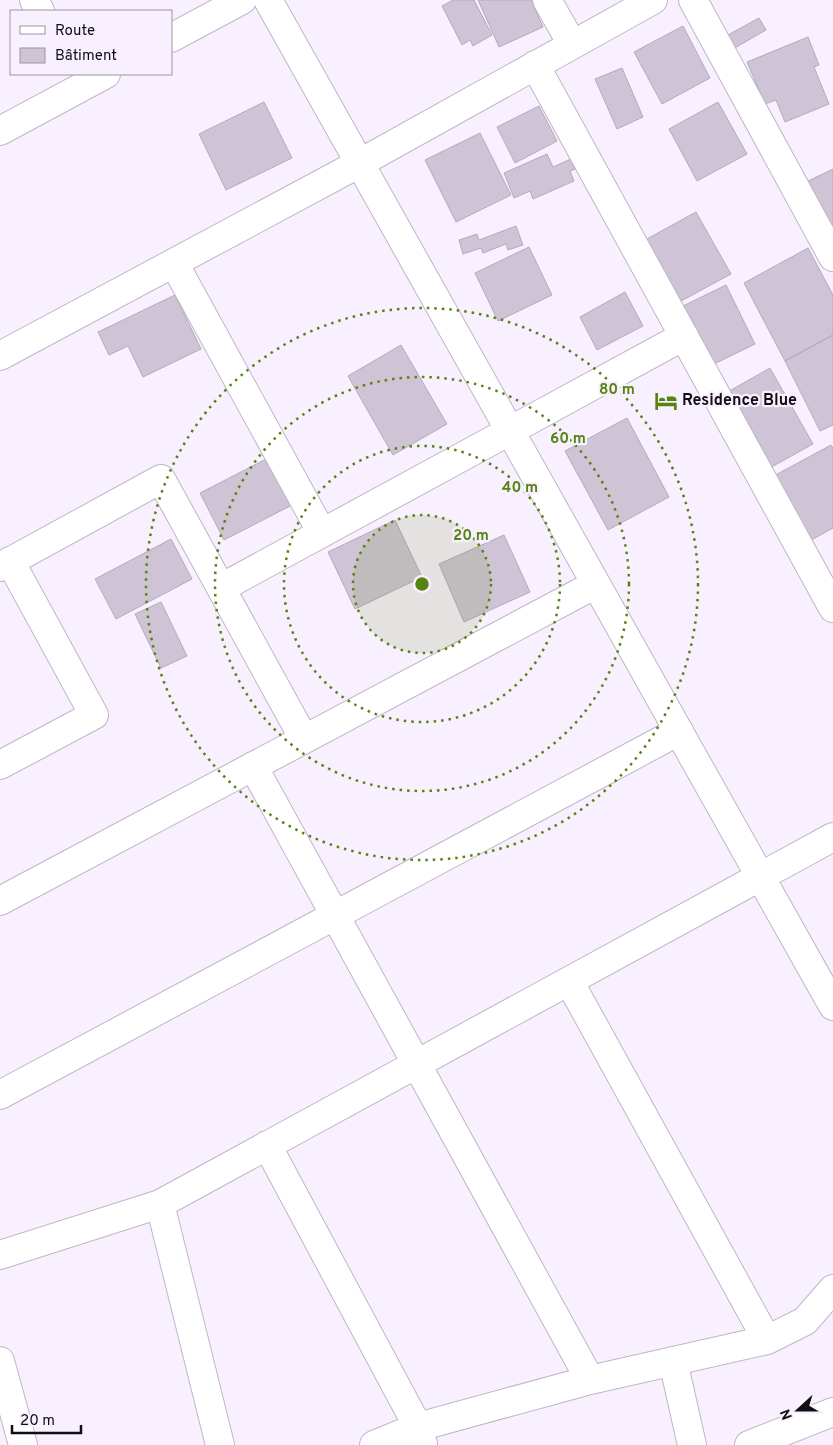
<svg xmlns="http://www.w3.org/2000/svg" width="833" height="1445" font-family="Overpass,sans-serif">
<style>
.building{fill:#cec4d5;stroke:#b3aabb}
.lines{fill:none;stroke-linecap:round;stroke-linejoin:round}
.minor-casing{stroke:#bfb6c7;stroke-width:30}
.tertiary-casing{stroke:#bfb6c7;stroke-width:30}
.minor{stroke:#fff;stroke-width:28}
.tertiary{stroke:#fff;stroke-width:28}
.ring{fill:none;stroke:#578310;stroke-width:2.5;stroke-dasharray:2.5 5}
.labels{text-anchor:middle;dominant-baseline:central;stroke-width:4.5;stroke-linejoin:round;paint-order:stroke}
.poi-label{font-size:16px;font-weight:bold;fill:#100d13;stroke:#f8f0fe;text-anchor:start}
.centre{fill:#578310;stroke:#f8f0fe;stroke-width:2.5}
.ring-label{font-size:15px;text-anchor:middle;font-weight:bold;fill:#578310;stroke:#f8f0fe;stroke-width:4.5;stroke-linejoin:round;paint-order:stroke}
</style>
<rect width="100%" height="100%" fill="#f8f0fe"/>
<path class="building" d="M453 0H474L492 35 473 46 470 40 462 45 442 6Z
M478 0H531L543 27 499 47Z
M759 18 766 30 733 49 726 36Z
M683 26 710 78 662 104 634 52Z
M808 37 819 65 814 67 829 104 785 122 776 100 765 104 747 62Z
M622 68 643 117 617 129 595 79Z
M264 102 292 158 226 190 199 134Z
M718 102 747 154 697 181 669 129Z
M539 106 557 141 515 163 497 127Z
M480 133 511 195 456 222 425 160Z
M547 154 553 167 571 159 575 169 570 171 574 181 533 199 530 191 514 198 504 173Z
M833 169V237L806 182Z
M696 212 731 274 670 307 636 245Z
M516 226 523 245 508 250 506 244 483 253 481 248 463 254 459 240 477 234 479 240Z
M529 247 552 295 498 321 475 273Z
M808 248 833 295V335L785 361 744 283Z
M726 285 755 344 712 365 683 306Z
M625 292 643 326 597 350 580 317Z
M175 295 201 349 143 377 128 346 109 355 98 332Z
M833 335V425L820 431 785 361Z
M401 345 447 424 393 455 348 376Z
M770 368 813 444 766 470 724 394Z
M627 418 669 497 608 530 565 451Z
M831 445 833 448V528L806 543 770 478Z
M274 455 298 502 224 540 200 493Z
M395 520 422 577 355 609 328 552Z
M504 535 530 592 464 622 439 564Z
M171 539 192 579 116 619 95 579Z
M161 602 187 656 161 668 135 614Z"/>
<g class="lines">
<defs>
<path id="minor" d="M34 0 40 11
M268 0 833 1006
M547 0 572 44
M693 0 833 257
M171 38 242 0
M535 65 833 608
M0 131 106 74
M174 263 322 533
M0 567 161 479 304 739
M221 588 684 336
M0 765 94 715 10 561
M253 766 590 1380
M0 901 596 584
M569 981 767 1340
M0 1095 679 731
M267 1145 418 1427 423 1444
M160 1204 220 1445
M0 1255 160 1204 833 837
M0 1361 23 1445
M673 1361 692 1445
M374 1445 418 1427 590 1380 767 1340 805 1321 833 1289
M749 1445 833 1412"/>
<path id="tertiary" d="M0 356 360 163 653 0"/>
</defs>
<use href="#minor" class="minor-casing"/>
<use href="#tertiary" class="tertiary-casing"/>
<use href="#minor" class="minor"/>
<use href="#tertiary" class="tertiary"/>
</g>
<circle cx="422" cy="584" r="69" fill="#578310" fill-opacity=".12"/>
<g class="ring">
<circle cx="422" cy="584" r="69"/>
<circle cx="422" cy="584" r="138"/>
<circle cx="422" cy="584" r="207"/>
<circle cx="422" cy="584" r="276"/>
</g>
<defs>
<symbol id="hotel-bare" viewBox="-9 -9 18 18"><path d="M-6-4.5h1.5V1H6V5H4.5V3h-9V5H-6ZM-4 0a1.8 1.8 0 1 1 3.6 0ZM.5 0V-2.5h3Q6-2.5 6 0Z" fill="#578310" stroke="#f8f0fe" stroke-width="2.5" paint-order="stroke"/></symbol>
</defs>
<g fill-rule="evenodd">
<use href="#hotel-bare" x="650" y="385" width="32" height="32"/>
</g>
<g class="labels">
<g class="poi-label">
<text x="682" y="401">Residence Blue</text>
</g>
</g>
<circle cx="422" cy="584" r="8" class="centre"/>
<g class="ring-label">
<text x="617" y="394">80 m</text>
<text x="568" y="443">60 m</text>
<text x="520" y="492">40 m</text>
<text x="471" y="540">20 m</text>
</g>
<rect x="10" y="10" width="162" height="65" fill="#f8f0fe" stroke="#9b95a0"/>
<rect x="20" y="26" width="25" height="8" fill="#ffffff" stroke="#9b95a0"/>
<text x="55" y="35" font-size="15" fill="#100d13">Route</text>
<rect x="20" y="48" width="25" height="15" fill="#cec4d5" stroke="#9b95a0"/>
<text x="55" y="60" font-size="15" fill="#100d13">Bâtiment</text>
<g transform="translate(798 1410) rotate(249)" stroke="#f8f0fe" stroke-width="4" paint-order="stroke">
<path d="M0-4L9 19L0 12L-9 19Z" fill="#100d13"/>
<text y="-8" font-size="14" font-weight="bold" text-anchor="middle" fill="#100d13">N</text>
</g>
<path d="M12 1425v8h69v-8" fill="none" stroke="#100d13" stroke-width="2.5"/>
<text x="20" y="1425" font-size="15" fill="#100d13" stroke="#f8f0fe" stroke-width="4" paint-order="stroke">20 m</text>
</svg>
